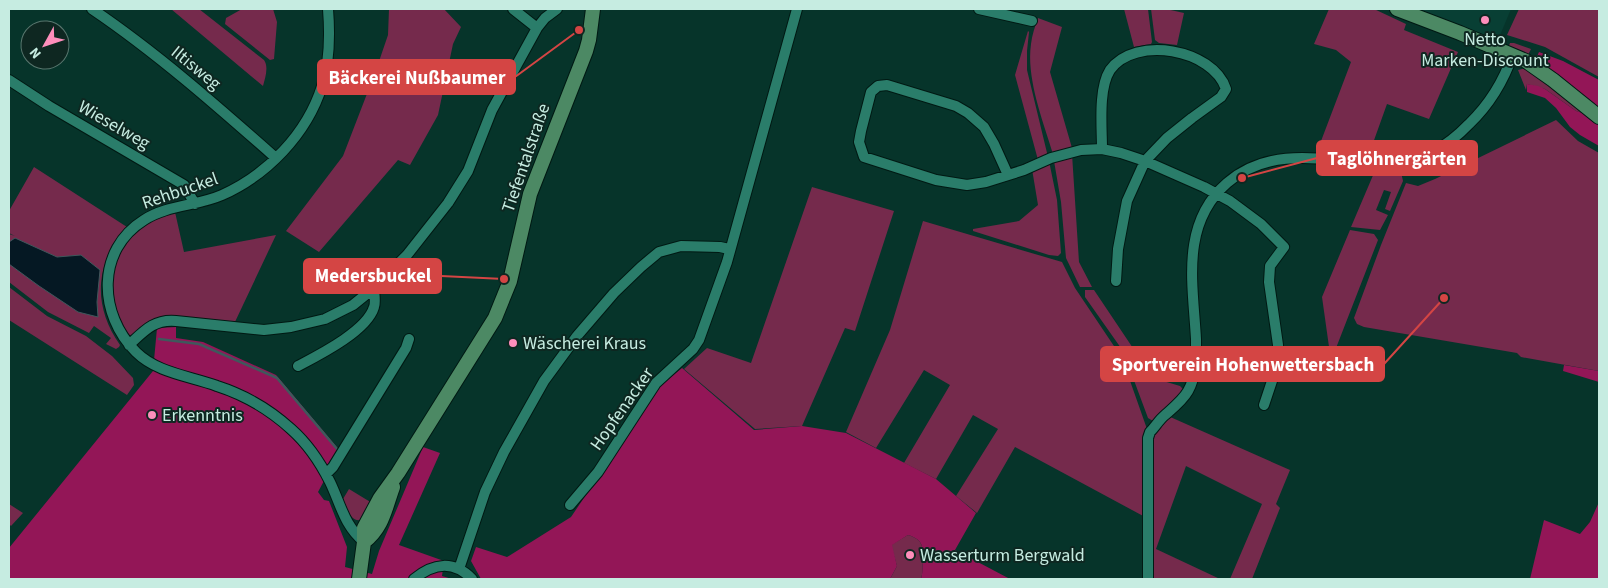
<svg xmlns="http://www.w3.org/2000/svg" width="1608" height="588" font-family="'Source Sans 3',sans-serif">
<style>
.built{fill:#083f34}
.green{fill:#752a4c}
.forest{fill:#931657}
.water{fill:#051823;stroke:#3f585c}
.lines{fill:none;stroke-linecap:round;stroke-linejoin:round}
.stream{stroke:#3f585c;stroke-width:2.5}
.street-casing{stroke:#011913;stroke-width:12}
.secondary-casing{stroke:#011913;stroke-width:16}
.street{stroke:#2a7d6a;stroke-width:10}
.secondary{stroke:#4c8964;stroke-width:14}
.poi-dot{fill:#fe8ebb;stroke:#0e2721;stroke-width:2}
.labels{text-anchor:middle;dominant-baseline:central;stroke-width:4;stroke-linejoin:round;paint-order:stroke}
.poi-label{font-size:18px;fill:#c6ece1;stroke:#0e2721;text-anchor:start}
.street-label{font-size:18px;fill:#c6ece1;stroke:#0e2721}
.leader{fill:none;stroke:#d44544;stroke-width:2}
.callout-dot{fill:#d44544;stroke:#0e2721;stroke-width:2}
.callout{fill:#d44544;stroke:#d44544;stroke-width:2}
.callout-label{font-size:19px;text-anchor:middle;font-weight:bold;fill:#fff}
</style>
<rect width="100%" height="100%" fill="#06342a"/>
<path class="built" d="M1417 9H1511L1498 40Z"/>
<path class="green" d="M171 9H199L264 60C269 67 265 78 263 86Z
M242 9H273L277 22 274 59 270 60 225 24 226 18Z
M389 9H444L461 27 453 44 438 115 410 165 398 160 319 252 286 231 343 156 375 73 388 35Z
M1124 9H1148L1152 42 1151 44 1134 47Z
M1151 9H1166L1184 13 1177 45 1159 43 1155 40Z
M1329 9H1374L1406 24 1404 30 1458 52 1429 119 1387 104 1368 157 1318 149 1351 62 1336 50 1314 44Z
M1519 9H1599V77L1545 47 1507 35Z
M1038 18 1062 27 1050 72 1072 148 1053 154C1043 121 1026 78 1031 44 1032 35 1035 26 1038 18Z
M1028 31 1029 32 1027 51V70L1048 157 1038 160 1015 75Z
M1510 43H1514L1531 49 1527 57 1508 48Z
M1526 68 1586 114 1576 111 1545 89 1527 84 1526 90 1518 70Z
M1556 120 1578 141 1599 153V371L1521 357 1517 353 1364 327 1357 324 1354 318 1381 245 1406 183 1418 186 1435 179Z
M1072 154 1079 262 1092 287H1080L1066 258 1061 202 1054 161Z
M1049 161 1057 200 1061 253 1058 256 1049 255 973 231V229L1019 221 1038 205 1032 169Z
M34 167 127 227C95 263 92 305 120 345L119 347 116 349 106 344 111 338 94 326 89 333 48 312 9 282V234L15 236 9 233V211Z
M1401 172 1403 181 1390 211 1385 209 1391 192 1384 190 1376 210 1388 215 1380 230 1351 227 1374 173Z
M812 187 894 211 855 331 845 328 802 426 755 429 684 369 707 348 751 363Z
M175 212 184 252 276 235 234 324 172 318 130 336 126 331 123 332C119 322 112 309 112 299 109 256 133 223 175 212Z
M923 221 1062 262 1075 288 1122 358 1147 429 1145 517 1015 447 977 513 956 496 998 429 973 415 936 479 904 463 950 385 924 370 876 448 846 432 890 330Z
M1350 230 1374 234 1378 240 1331 361 1322 297Z
M9 287 47 316 86 336 112 356 133 378 134 385 127 395 9 320Z
M1085 290H1094L1149 372 1135 368 1085 297Z
M1133 372 1180 386 1183 389 1179 397 1153 421 1148 418 1132 375Z
M1168 416 1290 470 1276 504 1280 508 1252 579H1230L1262 504 1186 466 1156 549 1220 579H1150L1152 443 1155 433Z
M349 489 372 503 361 520C350 522 347 508 343 499Z
M9 504 23 513 11 526 9 524Z
M908 535C924 540 923 547 923 562 922 568 923 573 921 579H890L897 566 891 545Z"/>
<path class="forest" d="M1539 52 1563 61 1599 80V109L1535 61Z
M1527 84 1538 86 1545 89 1576 111 1586 114 1599 124V146L1580 135 1570 127 1556 108 1545 98 1527 92Z
M176 327V338L203 342 276 375 340 451 318 492 324 500 329 501 347 547 345 567 372 574 379 551 423 447 440 453 399 545 444 561 442 576 452 579H9V548L153 371 157 328Z
M1564 365 1599 371V382L1563 371Z
M682 368 754 430 802 426 846 433 936 479 976 513 955 550 1010 579H921C923 573 922 568 923 562 923 547 924 540 908 535L892 545 897 566 890 579H481L471 561 476 547 507 557 571 517 659 387Z
M1599 502V579H1530L1544 520 1580 534 1590 522Z"/>
<path class="water" d="M15 238 57 257 81 255 100 270 97 302 98 317 78 312 39 286 9 264V242Z"/>
<g class="lines">
<path class="stream" d="M159 339 199 344 277 378 337 449"/>
<defs>
<path id="street" d="M92 9C157 53 217 106 276 158
M328 9C330 34 330 61 322 86 307 134 267 175 222 195 197 206 167 205 144 220 96 250 98 314 136 352 157 373 190 376 217 386 245 395 269 409 291 429 308 444 320 462 330 482 341 505 344 525 364 542
M513 9 537 28
M979 9 1032 21
M9 80 49 106 184 185 195 204
M1102 149C1102 127 1098 89 1110 70 1135 35 1213 49 1226 89L1221 97 1192 118 1167 138 1145 161 1127 201 1118 249 1116 281
M1008 175 994 144 984 127 968 113 956 106 887 85 878 86 871 92 861 131 859 142 864 157 936 180 967 185 986 182 1024 170 1051 158 1081 150 1102 149 1121 153 1145 161 1204 187 1230 201 1261 224 1284 247 1270 266 1269 282 1278 345 1277 366 1264 405
M129 345C144 331 154 319 176 321L264 330 291 327 325 319 353 305 374 288 407 255 448 203 468 171 492 110 537 28 545 18 557 9
M298 366C319 355 367 331 374 307 376 302 374 294 374 288
M326 474 333 467 406 348 409 339
M570 505 598 472 656 383 693 349 699 340 727 262 797 9
M459 569 485 492 504 452 544 381 577 336 614 293 641 267 659 252 681 246 720 247 729 249
M414 579C433 563 454 560 472 579
M1148 579V438L1150 432C1155 427 1159 420 1165 415 1173 408 1183 400 1188 391 1197 375 1196 356 1196 339 1193 284 1180 224 1227 183 1264 151 1309 157 1353 162 1365 164 1378 166 1391 165 1421 162 1448 146 1469 124 1489 105 1504 80 1513 54"/>
<path id="secondary" d="M1397 9 1460 33 1526 61 1553 80 1599 117
M364 542C383 527 385 509 393 487
M359 579 364 542V528L380 498 398 473 495 318 510 281 530 194 586 51 589 40 593 9"/>
</defs>
<use href="#street" class="street-casing"/>
<use href="#secondary" class="secondary-casing"/>
<use href="#street" class="street"/>
<use href="#secondary" class="secondary"/>
</g>
<g class="poi-dot">
<circle cx="1485" cy="20" r="5"/>
<circle cx="513" cy="343" r="5"/>
<circle cx="152" cy="415" r="5"/>
<circle cx="910" cy="555" r="5"/>
</g>
<g class="labels">
<g class="poi-label">
<text x="1485" y="39" text-anchor="middle">Netto<tspan x="1485" dy="21">Marken-Discount</tspan></text>
<text x="523" y="343">Wäscherei Kraus</text>
<text x="162" y="415">Erkenntnis</text>
<text x="920" y="555">Wasserturm Bergwald</text>
</g>
<g class="street-label">
<text transform="translate(196 68) rotate(39)">Iltisweg</text>
<text transform="translate(114 125) rotate(30)">Wieselweg</text>
<text transform="translate(526 158) rotate(-71)">Tiefentalstraße</text>
<text transform="translate(180 191) rotate(-19)">Rehbuckel</text>
<text transform="translate(622 409) rotate(-55)">Hopfenacker</text>
</g>
</g>
<path class="leader" d="M579 30L515 77M1242 178L1317 158M504 279L441 276M1444 298L1384 364"/>
<g class="callout-dot">
<circle cx="579" cy="30" r="5"/>
<circle cx="1242" cy="178" r="5"/>
<circle cx="504" cy="279" r="5"/>
<circle cx="1444" cy="298" r="5"/>
</g>
<g class="callout">
<rect x="318" y="60" width="197" height="34" rx="5"/>
<rect x="1317" y="141" width="160" height="34" rx="5"/>
<rect x="304" y="259" width="137" height="34" rx="5"/>
<rect x="1101" y="347" width="283" height="34" rx="5"/>
</g>
<g class="callout-label">
<text x="417" y="84">Bäckerei Nußbaumer</text>
<text x="1397" y="165">Taglöhnergärten</text>
<text x="373" y="282">Medersbuckel</text>
<text x="1243" y="371">Sportverein Hohenwettersbach</text>
</g>
<rect width="1608" height="588" fill="none" stroke="#c6ece1" stroke-width="20"/>
<g transform="translate(45 45) rotate(230)"><circle r="24" fill="#0e2721" stroke="#58766e"/>
<path d="M0-4L9 19L0 12L-9 19Z" fill="#fe8ebb"/>
<text y="-8" font-size="14" font-weight="bold" text-anchor="middle" fill="#c6ece1">N</text>
</g>
</svg>
